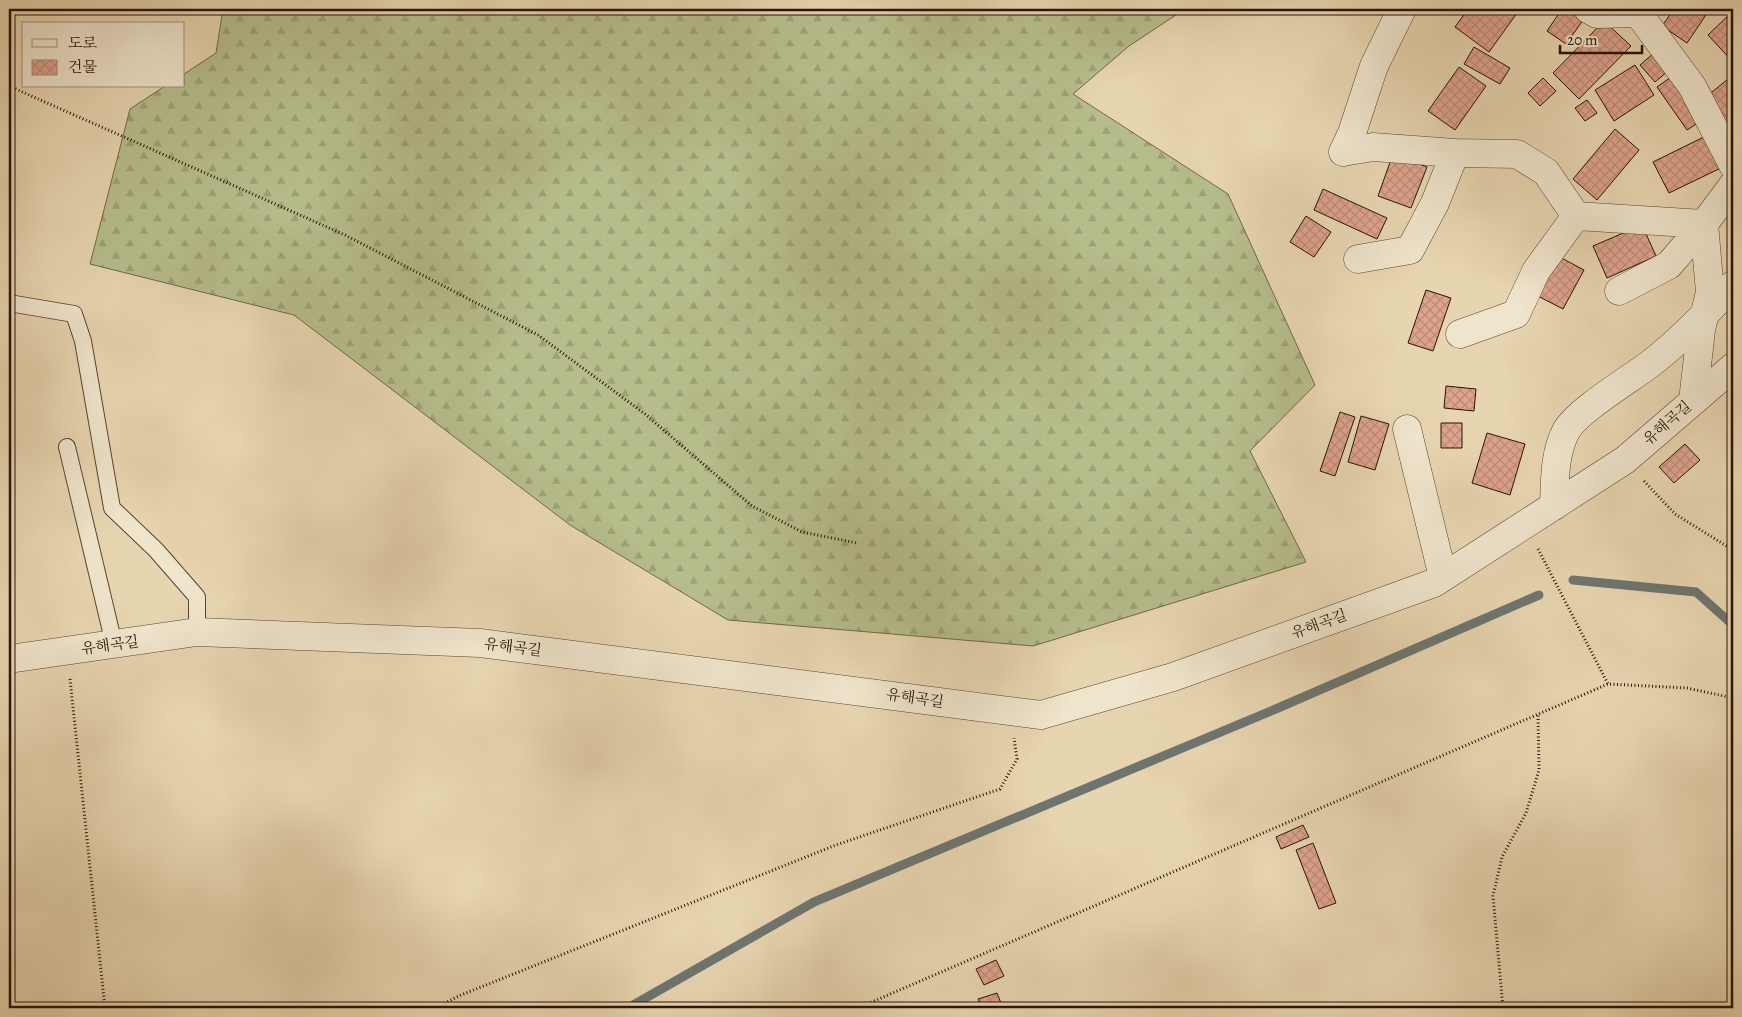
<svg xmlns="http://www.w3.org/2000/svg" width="1742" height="1017" font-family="Alegreya,'Noto Serif KR',serif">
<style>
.forest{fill:url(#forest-firs);stroke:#6f6848}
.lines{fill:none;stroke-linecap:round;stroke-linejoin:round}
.stream{stroke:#6e7570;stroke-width:9}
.building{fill:url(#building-cross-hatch);stroke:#281404}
.lane-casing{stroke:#58442f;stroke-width:18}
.street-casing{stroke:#58442f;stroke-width:29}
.path{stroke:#281404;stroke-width:3;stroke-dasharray:1 2.5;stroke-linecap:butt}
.lane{stroke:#efe4cc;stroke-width:16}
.street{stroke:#efe4cc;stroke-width:28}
.labels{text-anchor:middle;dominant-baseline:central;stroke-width:5;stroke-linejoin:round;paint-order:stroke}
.street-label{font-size:15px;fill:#281404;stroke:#efe4cc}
</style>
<defs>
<pattern id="forest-firs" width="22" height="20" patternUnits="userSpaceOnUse" patternTransform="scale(1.25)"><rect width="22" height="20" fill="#b6bd8b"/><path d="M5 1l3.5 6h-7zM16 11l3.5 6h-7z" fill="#9ca276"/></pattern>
<pattern id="building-cross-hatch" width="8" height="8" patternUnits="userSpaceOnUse" patternTransform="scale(1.25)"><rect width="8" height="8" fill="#dda38d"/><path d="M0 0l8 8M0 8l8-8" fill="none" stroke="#be8b78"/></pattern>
</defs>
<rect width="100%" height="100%" fill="#e7d5b0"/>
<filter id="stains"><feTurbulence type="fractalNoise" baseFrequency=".004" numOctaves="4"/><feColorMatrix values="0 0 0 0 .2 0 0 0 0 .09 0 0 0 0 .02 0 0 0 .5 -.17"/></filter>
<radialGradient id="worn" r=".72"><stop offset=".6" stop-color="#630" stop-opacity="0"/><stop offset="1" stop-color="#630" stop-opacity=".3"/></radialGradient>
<path class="forest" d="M223 9H1185L1129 46 1073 94 1228 194 1315 385 1250 451 1306 562 1033 646 728 620 570 525 294 315 90 264 130 109 165 86H184V74L216 53Z"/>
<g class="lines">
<path class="stream" d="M1573 580 1696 592 1733 625
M628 1008 814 902 1278 708 1539 595"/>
</g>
<path class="building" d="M1468 9H1520L1489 52 1455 27Z
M1562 9H1576L1586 16 1566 44 1547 31Z
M1674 9H1710L1687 43 1662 26Z
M1733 11V62L1708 35Z
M1604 21 1631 46 1579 99 1553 73Z
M1474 47 1510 68 1500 84 1464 64Z
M1654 53 1668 71 1655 82 1640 65Z
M1635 65 1654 95 1614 121 1595 90Z
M1459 67 1486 86 1455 130 1428 111Z
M1674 75 1704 119 1687 130 1657 87Z
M1733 75V124L1724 131 1707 96Z
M1543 78 1556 91 1540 106 1528 93Z
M1587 100 1597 113 1585 121 1575 108Z
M1615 129 1639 150 1597 200 1573 179Z
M1712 133 1727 165 1669 193 1653 162Z
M1393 154 1427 167 1411 208 1378 196Z
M1323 189 1387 218 1377 239 1314 210Z
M1306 216 1331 232 1314 257 1290 242Z
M1642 225 1656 256 1607 278 1593 246Z
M1554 254 1584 270 1563 309 1534 294Z
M1426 290 1451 298 1433 351 1408 343Z
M1446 386 1476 389 1474 411 1444 408Z
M1340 412 1355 417 1335 476 1320 471Z
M1361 416 1389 424 1375 470 1348 462Z
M1441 423H1462V448H1441Z
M1487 433 1525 444 1510 495 1472 483Z
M1685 444 1700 460 1674 483 1659 467Z
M1303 825 1309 837 1281 849 1276 837Z
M1313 843 1336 903 1319 909 1296 850Z
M996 960 1004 976 984 985 976 969Z
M997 993 1003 1008H982L978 999Z"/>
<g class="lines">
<defs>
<path id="lane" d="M9 303 74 314 83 341 112 508 156 550 197 597V632
M67 447 114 644"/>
<path id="street" d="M1588 9 1597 14 1638 13 1692 86 1733 165
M1343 152 1352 133 1374 66 1402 9
M1343 152 1373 147 1455 153
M1358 259 1410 250 1435 203 1455 153 1517 154 1546 172 1576 216
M1619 291 1669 265 1704 224
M1460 334 1516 314 1536 271 1576 216 1704 224
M1693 401 1701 330 1710 292 1704 224 1733 185
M1407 429 1443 577
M1554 506C1555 481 1554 454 1566 431 1578 410 1629 380 1650 364 1680 341 1707 312 1733 285
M9 659 197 632 480 643 1041 715 1173 677 1434 583 1625 460 1733 367"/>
</defs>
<use href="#lane" class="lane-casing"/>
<use href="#street" class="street-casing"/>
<path class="path" d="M9 86 345 235 538 335 645 414 752 506 802 532 857 543
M1644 481 1675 514 1733 550
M1538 549 1608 684
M70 679 105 1008
M435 1008 461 995 836 845 1000 789 1017 759 1014 738
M858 1008 1608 684 1687 688 1733 698
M1503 1008 1493 896 1502 857 1526 813 1539 770 1538 714"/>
<use href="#lane" class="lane"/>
<use href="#street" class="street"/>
</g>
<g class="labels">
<g class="street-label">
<text transform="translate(1667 423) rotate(-41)">유해곡길</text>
<text transform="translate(1319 624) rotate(-20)">유해곡길</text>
<text transform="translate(110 645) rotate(-8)">유해곡길</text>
<text transform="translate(513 647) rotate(7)">유해곡길</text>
<text transform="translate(915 698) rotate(8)">유해곡길</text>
</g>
</g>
<rect width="1742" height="1017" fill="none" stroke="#e7d5b0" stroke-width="30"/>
<rect x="10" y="10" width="1722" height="997" fill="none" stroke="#281404" stroke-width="2.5"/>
<rect x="15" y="15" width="1712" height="987" fill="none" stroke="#281404"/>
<rect x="22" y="22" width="162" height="65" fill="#efe4cc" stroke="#9f917c"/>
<rect x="32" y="39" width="25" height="8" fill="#efe4cc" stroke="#9f917c"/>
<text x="68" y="48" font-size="15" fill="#281404">도로</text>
<rect x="32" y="60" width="25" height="15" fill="url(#building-cross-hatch)" stroke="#9f917c"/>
<text x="68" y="72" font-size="15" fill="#281404">건물</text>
<path d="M1560 45v8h82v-8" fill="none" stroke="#281404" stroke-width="2.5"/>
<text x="1567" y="45" font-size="15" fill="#281404" stroke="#efe4cc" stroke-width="4" paint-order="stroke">20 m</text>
<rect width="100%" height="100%" filter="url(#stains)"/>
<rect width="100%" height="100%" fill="url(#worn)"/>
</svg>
